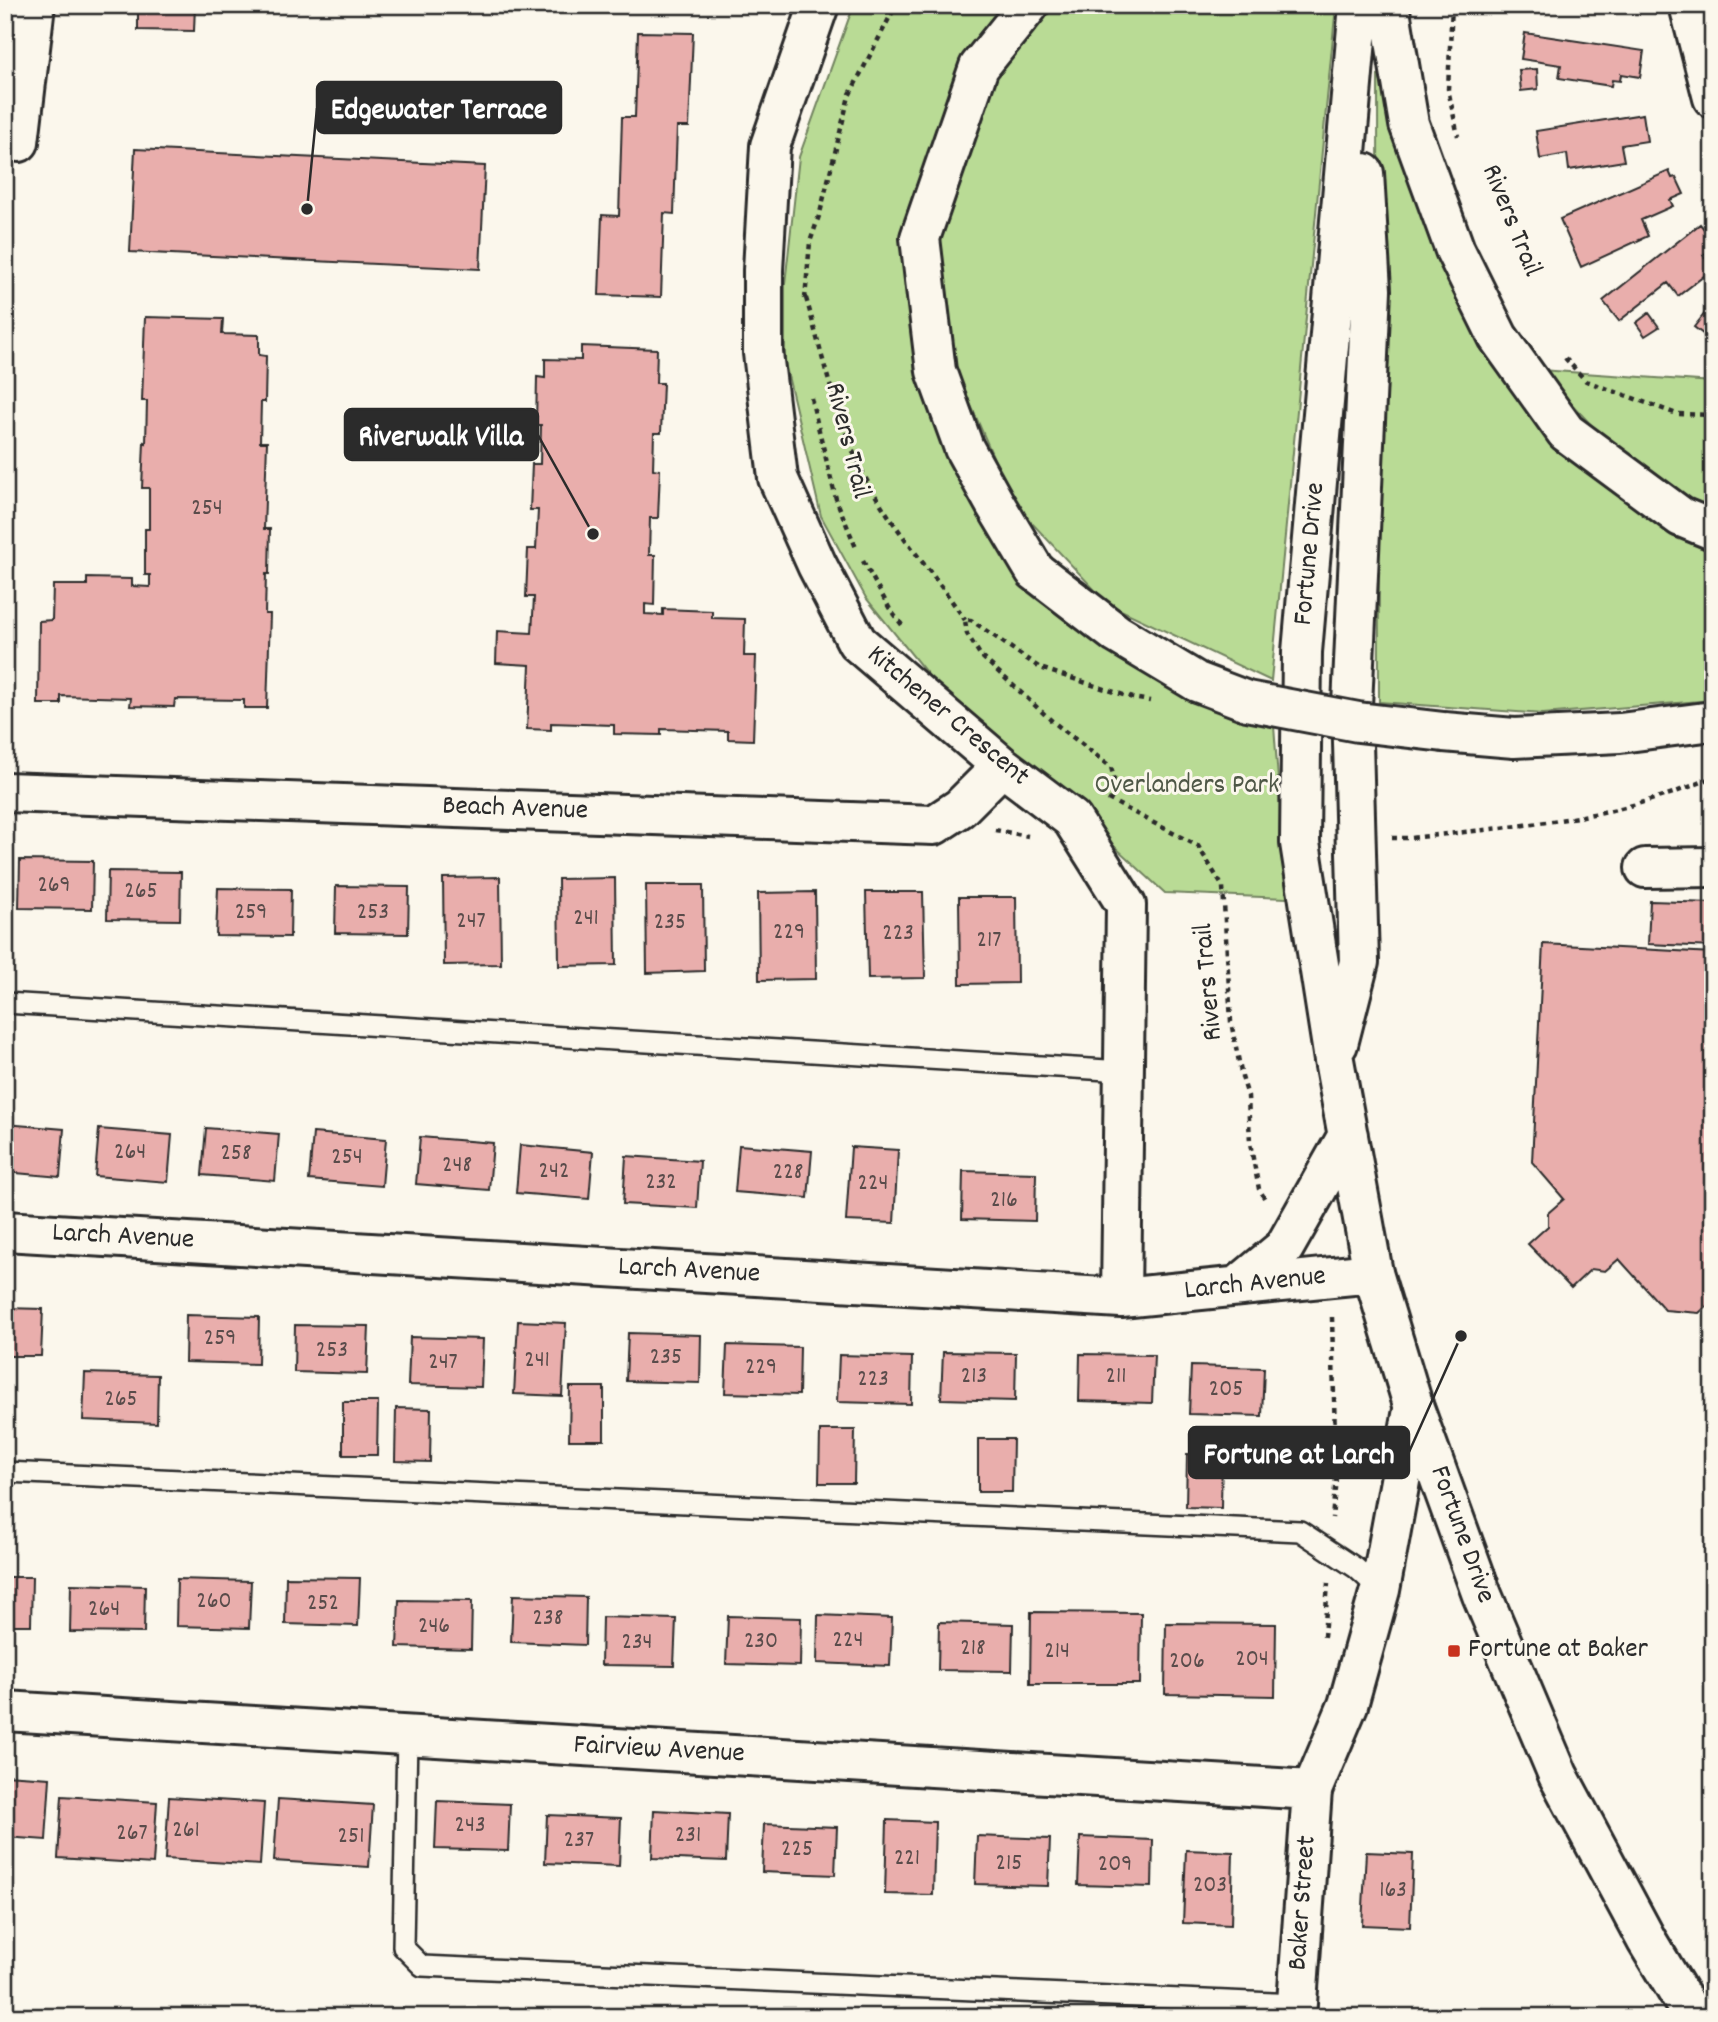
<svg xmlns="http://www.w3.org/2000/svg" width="1718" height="2022" font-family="Dekko,sans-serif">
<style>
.green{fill:#b9db95;stroke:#728360;stroke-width:2}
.building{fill:#e9aeac;stroke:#2b2b2b;stroke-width:2}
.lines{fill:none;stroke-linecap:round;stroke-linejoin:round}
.lane-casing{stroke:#2b2b2b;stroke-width:24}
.street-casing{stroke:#2b2b2b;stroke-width:44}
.secondary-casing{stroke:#2b2b2b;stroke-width:44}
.path{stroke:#2b2b2b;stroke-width:4.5;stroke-dasharray:5 5;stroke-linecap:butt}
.lane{stroke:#fbf7ec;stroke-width:19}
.street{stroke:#fbf7ec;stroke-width:38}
.secondary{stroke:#fbf7ec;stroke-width:38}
.secondary-bridge-casing{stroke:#2b2b2b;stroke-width:44;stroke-linecap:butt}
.secondary-bridge{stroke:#fbf7ec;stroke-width:38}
.poi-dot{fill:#c8321e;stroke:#fbf7ec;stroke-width:2.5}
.labels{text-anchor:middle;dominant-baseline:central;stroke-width:6;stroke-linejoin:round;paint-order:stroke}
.number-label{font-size:24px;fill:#5a4c4b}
.street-label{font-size:28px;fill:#2b2b2b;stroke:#fbf7ec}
.park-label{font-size:28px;fill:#4e5746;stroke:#fbf7ec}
.poi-label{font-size:28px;fill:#2b2b2b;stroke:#fbf7ec;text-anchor:start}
.leader{fill:none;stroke:#2b2b2b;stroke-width:2.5}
.callout-dot{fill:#2b2b2b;stroke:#fbf7ec;stroke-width:2.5}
.callout{fill:#2b2b2b;stroke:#2b2b2b;stroke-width:2.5}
.callout-label{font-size:30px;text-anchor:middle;font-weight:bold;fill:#fff}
</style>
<rect width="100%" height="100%" fill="#fbf7ec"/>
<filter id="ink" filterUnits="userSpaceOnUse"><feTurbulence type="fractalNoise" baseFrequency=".0143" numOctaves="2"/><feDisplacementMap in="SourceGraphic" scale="14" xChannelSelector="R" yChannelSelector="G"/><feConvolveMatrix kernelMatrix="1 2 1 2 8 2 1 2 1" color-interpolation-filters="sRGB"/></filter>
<g filter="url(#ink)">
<path class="green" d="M855 5H1012L905 236 1029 583 1274 726 1287 898 1165 893 929 676 866 598 821 516 785 363V284L799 157 849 18Z
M1044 5H1336L1271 681 1108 604 1013 503 951 359 936 241 994 69Z
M1378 74 1454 283 1554 442 1674 536 1713 552V700L1543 714 1379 702Z
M1540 370 1713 382V512L1622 458Z"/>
<path class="building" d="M138 5H195L194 31 138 30Z
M638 32 693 33 689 127H677L674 214 664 213 661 297 599 295 602 215 619 216 622 117H635Z
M1525 33 1644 51 1640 77 1621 74 1620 81 1612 80 1611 86 1559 78 1561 65 1521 59Z
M1537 69 1538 89 1521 91 1519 70Z
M1643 114 1647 141 1621 145 1624 161 1569 170 1567 154 1540 159 1536 131Z
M135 149 485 166 480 269 130 252Z
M1669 171 1672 178 1676 177 1684 194 1670 200 1673 206 1641 220 1648 236 1581 267 1560 219Z
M1700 224 1713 240V248L1703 255 1713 269 1678 296 1668 283 1619 321 1603 301Z
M1713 303V342L1694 327Z
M1649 313 1659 327 1645 336 1636 323Z
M145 317 223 319 222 334 259 335V355L266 356 265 402H261L260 442H267L264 529H270L269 574H266L265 614H270L267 708H244V700L175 699 174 707 130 706 131 698 61 696V704H38L39 621 52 620 53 585H87V578L132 579V586L150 587V575H145V529H149V488H142L144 442 146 443 147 401H142Z
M581 346 657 349 656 383H663L661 433H654L653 469 660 470 658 518H650L649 555H655L654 605 645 604V614L663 615V609L712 611V618L745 619 744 656H756L753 740 728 739V731L661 729V735L614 734V725L551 723V730L527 729 530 665 496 663 497 631 532 633 534 597H526L528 549H536L538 510H530L532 464H540L541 425H536L537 377 545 378V359L581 360Z
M20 860 93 861 92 909 19 908Z
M108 871 181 872 180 920 107 919Z
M500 877 501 964 444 965 443 878Z
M615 878 616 965 559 966 558 879Z
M646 885H703L704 971 647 973Z
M336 886 409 887 408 934 335 933Z
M218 888 291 889 290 937 216 936Z
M815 892 816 979 759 980 758 893Z
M866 892H923L925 978 868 979Z
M959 897H1016L1017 983 960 984Z
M1650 901 1713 903V947L1648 944Z
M1543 944 1713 953V1303H1710L1699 1313 1665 1310 1619 1259 1605 1271 1591 1269 1571 1288 1528 1244 1548 1226V1213L1564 1199 1532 1162Z
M5 1124 64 1129 60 1177 5 1172Z
M206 1128 279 1134 275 1181 202 1175Z
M99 1129 172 1135 168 1182 95 1176Z
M313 1133 386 1139 382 1186 309 1180Z
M420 1137 493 1143 489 1190 416 1184Z
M520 1145 593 1152 589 1199 516 1193Z
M739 1145 812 1151 808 1198 735 1192Z
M851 1147 898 1150 894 1223 846 1221Z
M626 1156 700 1161 697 1208 623 1204Z
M963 1171 1036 1173 1035 1221 962 1219Z
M5 1308 43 1309 41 1356H5Z
M186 1315 259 1317 258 1364 185 1362Z
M518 1321 566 1323 562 1396 514 1394Z
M295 1325 369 1326 367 1374 294 1372Z
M628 1333 701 1335 700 1383 626 1381Z
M410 1337 483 1339 481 1387 408 1385Z
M727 1345 800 1347 799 1395 725 1393Z
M943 1352 1016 1353 1015 1401 941 1399Z
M1080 1354 1154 1355 1152 1403 1079 1401Z
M839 1355 912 1357 911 1404 837 1402Z
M1191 1366 1264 1368 1262 1416 1189 1414Z
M85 1373 158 1375 157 1423 83 1420Z
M570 1387H604V1440H569Z
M343 1402H378L377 1455H343Z
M396 1408 431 1409 430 1462 395 1461Z
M820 1430H855L854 1483H819Z
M978 1439H1013L1012 1492H978Z
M1187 1454H1222L1221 1508 1186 1507Z
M5 1577H32L31 1625H5Z
M286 1577 360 1578 358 1626 285 1624Z
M177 1579 251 1581 249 1628 176 1626Z
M71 1584 145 1586 144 1633 70 1632Z
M513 1595 586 1597 585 1645 511 1642Z
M399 1600 472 1601 471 1649 397 1647Z
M1031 1612 1141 1613 1140 1684H1030Z
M818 1615 892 1618 890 1666 817 1663Z
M728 1616 801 1618 800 1666 726 1664Z
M602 1617 676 1619 674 1666 601 1665Z
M939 1622 1013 1624 1012 1671 938 1670Z
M1166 1623 1276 1624 1275 1696 1165 1694Z
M5 1775 50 1778 46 1840 5 1837Z
M62 1796 157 1802 153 1864 58 1858Z
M169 1797 264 1803 260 1865 165 1859Z
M278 1799 373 1805 369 1867 274 1861Z
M437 1801 510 1804 508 1851 435 1849Z
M654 1810 728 1814 726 1861 652 1858Z
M547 1815 621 1818 619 1866 545 1863Z
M887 1820 935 1822 933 1895 885 1894Z
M764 1824 837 1827 835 1875 762 1872Z
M977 1836 1050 1839 1048 1886 975 1884Z
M1080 1837 1153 1840 1152 1887 1078 1885Z
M1186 1850 1233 1852 1231 1925 1183 1923Z
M1366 1852 1413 1854 1410 1927 1362 1925Z"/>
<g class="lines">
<defs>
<path id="lane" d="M5 1003 1124 1071
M5 1472 1300 1531 1356 1568 1380 1590
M407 1736 403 1947 422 1966 1297 2004"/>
<path id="street" d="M819 5 770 146 763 270V353L778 478 817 565 857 642 1002 766 1072 819 1126 905 1121 1298
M1689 5 1713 98
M19 142 35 5
M5 792 934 825 960 808 1002 766
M1645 868 1713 867
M5 1231 1121 1298 1373 1273
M5 1711 1312 1790 1296 2017"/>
<path id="secondary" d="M1029 5 979 67 920 238 936 371 964 448 995 504 1035 571 1117 634 1197 682
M1359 5 1302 652 1300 843 1334 1060 1373 1273 1414 1408 1482 1595 1558 1775 1647 1941 1693 2017
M1389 5 1409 124 1455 250 1498 337 1566 432 1681 517 1713 530
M1444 732 1514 738 1620 733 1713 721
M1338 1044 1359 962 1352 706 1371 290 1364 173
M1238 1286 1284 1248 1348 1135
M1312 1790 1348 1705 1380 1590 1413 1410"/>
</defs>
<use href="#lane" class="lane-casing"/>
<use href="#street" class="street-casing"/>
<use href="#secondary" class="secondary-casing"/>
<path class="path" d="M1452 5 1448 89 1458 136
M806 298C823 357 836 420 864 475 890 526 933 572 965 620
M805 299 810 242 820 213 849 96 896 5
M1565 358 1586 381 1677 414 1713 415
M811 398 836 499 857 550
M863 561 891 611 902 625
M1100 796 1112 787 1114 778 1111 767 1052 721 981 656 967 634 965 620H971L1040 668 1133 698 1150 701
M1108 799 1198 846 1223 887 1231 1022 1242 1077 1248 1096 1250 1143 1259 1189 1265 1199
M995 830 1028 836
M1392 838H1411C1514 826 1618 820 1713 777
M1332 1317 1336 1478 1332 1518
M1324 1637 1328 1583"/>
<use href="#lane" class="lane"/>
<use href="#street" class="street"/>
<use href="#secondary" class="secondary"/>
<defs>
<path id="secondary-bridge" d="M1197 682 1247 701 1358 722 1444 732"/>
</defs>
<use href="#secondary-bridge" class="secondary-bridge-casing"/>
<use href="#secondary-bridge" class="secondary-bridge"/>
</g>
</g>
<rect class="poi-dot" x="1447" y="1644" width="14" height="14" rx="3.5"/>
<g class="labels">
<g class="number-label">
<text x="207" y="509">254</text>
<text x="54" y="886">269</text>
<text x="141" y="892">265</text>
<text x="251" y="913">259</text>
<text x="373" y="913">253</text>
<text x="586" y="919">241</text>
<text x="471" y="922">247</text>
<text x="670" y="923">235</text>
<text x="789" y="933">229</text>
<text x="898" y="934">223</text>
<text x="989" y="941">217</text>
<text x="130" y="1153">264</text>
<text x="236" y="1154">258</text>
<text x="347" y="1158">254</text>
<text x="457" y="1166">248</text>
<text x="554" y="1172">242</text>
<text x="788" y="1173">228</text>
<text x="661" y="1183">232</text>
<text x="873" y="1184">224</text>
<text x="1004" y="1201">216</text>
<text x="220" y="1339">259</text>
<text x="332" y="1351">253</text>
<text x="666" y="1358">235</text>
<text x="537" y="1361">241</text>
<text x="443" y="1363">247</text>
<text x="761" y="1368">229</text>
<text x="974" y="1377">213</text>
<text x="1116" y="1377">211</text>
<text x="873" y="1380">223</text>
<text x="1226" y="1390">205</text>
<text x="121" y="1400">265</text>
<text x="214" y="1602">260</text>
<text x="323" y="1604">252</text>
<text x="104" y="1610">264</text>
<text x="548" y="1619">238</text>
<text x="434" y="1627">246</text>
<text x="848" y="1641">224</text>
<text x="761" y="1642">230</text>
<text x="637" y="1643">234</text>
<text x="973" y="1649">218</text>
<text x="1057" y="1652">214</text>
<text x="1252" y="1660">204</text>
<text x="1187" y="1662">206</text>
<text x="470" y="1826">243</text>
<text x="186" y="1831">261</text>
<text x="132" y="1834">267</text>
<text x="688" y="1836">231</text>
<text x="351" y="1837">251</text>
<text x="579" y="1841">237</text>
<text x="797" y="1850">225</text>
<text x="907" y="1859">221</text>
<text x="1009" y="1864">215</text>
<text x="1115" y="1865">209</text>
<text x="1210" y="1886">203</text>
<text x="1393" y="1891">163</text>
</g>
<g class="street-label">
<text transform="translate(1510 221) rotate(68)">Rivers Trail</text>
<text transform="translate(846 441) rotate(76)">Rivers Trail</text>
<text transform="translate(1311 554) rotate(-85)">Fortune Drive</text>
<text transform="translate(947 717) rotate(40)">Kitchener Crescent</text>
<text transform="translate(515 810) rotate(2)">Beach Avenue</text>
<text transform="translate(1210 982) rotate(-95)">Rivers Trail</text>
<text transform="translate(123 1238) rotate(3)">Larch Avenue</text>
<text transform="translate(689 1272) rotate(3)">Larch Avenue</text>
<text transform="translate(1255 1285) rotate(-6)">Larch Avenue</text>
<text transform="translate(1461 1535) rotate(70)">Fortune Drive</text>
<text transform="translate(659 1751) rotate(3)">Fairview Avenue</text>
<text transform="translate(1304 1903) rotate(-86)">Baker Street</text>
</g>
<g class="park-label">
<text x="1187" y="787">Overlanders Park</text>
</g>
<g class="poi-label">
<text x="1468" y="1651">Fortune at Baker</text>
</g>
</g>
<path class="leader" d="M307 209L317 108M593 534L538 435M1461 1336L1409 1452"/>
<g class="callout-dot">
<circle cx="307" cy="209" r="7"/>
<circle cx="593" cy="534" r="7"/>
<circle cx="1461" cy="1336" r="7"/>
</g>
<g class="callout">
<rect x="317" y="82" width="244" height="51" rx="7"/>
<rect x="345" y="409" width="193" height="51" rx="7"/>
<rect x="1189" y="1427" width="220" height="51" rx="7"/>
</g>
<g class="callout-label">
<text x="439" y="118">Edgewater Terrace</text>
<text x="441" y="445">Riverwalk Villa</text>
<text x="1299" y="1463">Fortune at Larch</text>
</g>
<rect width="1718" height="2022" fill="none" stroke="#fbf7ec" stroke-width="28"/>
<rect x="14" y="14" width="1690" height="1994" fill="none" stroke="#2b2b2b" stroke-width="2.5" filter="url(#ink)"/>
</svg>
